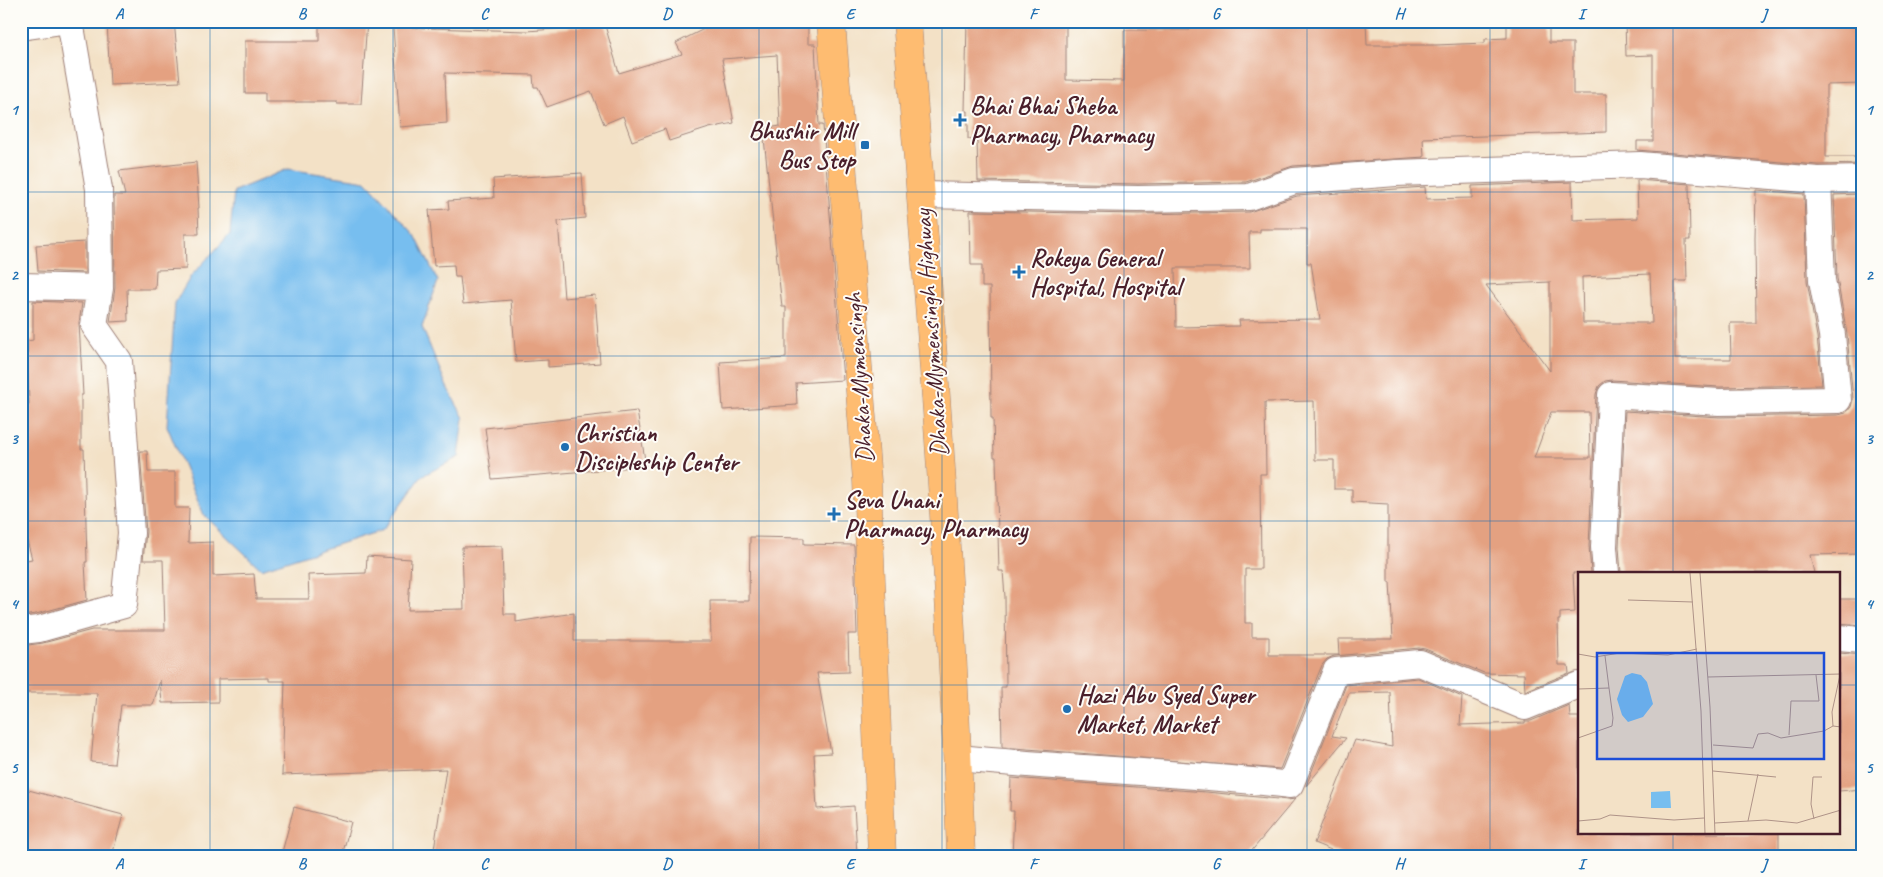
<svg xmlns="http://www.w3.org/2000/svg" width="1883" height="877" font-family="Caveat,sans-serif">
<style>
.water{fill:#77beef;stroke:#606e8d}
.building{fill:#e4a181;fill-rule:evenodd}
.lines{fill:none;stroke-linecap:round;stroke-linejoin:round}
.street-casing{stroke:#9e8078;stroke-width:28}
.highway-casing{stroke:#9e8078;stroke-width:29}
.street{stroke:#fff;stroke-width:26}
.highway{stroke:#febc71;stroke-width:28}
.grid{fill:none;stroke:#1f6fb2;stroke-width:1;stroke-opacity:0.55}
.poi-dot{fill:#1f6fb2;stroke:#fdfcf7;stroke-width:2}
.labels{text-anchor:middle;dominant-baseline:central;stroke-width:4;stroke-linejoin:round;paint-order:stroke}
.poi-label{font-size:25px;font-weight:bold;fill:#4a1f2b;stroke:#fdfcf7;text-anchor:start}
.street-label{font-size:25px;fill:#4a1f2b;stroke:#fdfcf7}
.inset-road{fill:none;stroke:#af9388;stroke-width:1}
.view{fill:#1d4ed8;fill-opacity:0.15;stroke:#1d4ed8;stroke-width:2.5}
.inset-edge{fill:none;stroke:#4a1f2b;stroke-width:2.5}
.neatline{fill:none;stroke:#1f6fb2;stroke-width:2}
.grid-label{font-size:16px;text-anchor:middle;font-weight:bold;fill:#1f6fb2}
</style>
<rect width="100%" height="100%" fill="#fdfcf7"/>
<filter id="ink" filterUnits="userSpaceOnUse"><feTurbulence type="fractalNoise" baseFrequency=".02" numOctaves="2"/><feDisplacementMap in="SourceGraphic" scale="10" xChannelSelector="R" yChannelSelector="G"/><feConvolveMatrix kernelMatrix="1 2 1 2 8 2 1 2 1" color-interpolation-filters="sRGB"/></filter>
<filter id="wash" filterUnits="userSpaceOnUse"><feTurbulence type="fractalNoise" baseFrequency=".0096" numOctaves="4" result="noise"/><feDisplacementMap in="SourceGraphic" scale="20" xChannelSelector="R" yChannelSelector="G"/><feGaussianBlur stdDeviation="1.12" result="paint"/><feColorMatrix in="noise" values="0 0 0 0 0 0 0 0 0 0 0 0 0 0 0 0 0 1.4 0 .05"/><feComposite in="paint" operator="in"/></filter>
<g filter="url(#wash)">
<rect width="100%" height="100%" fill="#f3e1c6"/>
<path class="water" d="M288 169 366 181 415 235 438 281 422 327 447 387 464 418 459 457 422 476 383 530 261 569 204 515 167 426 175 303 191 276 230 234 234 191Z"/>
<g id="blocks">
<path class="building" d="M107 21H174L180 82 110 85Z
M319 21H367L361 104H337V102H265V93H245V41H319Z
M720 21H808V44H815L819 125H823L843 380 796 383 797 405 723 410 720 362 786 358V307H782L763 129 780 126 777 55 722 59 734 123 709 128 669 141 665 129 632 141 623 116 604 124 591 91 547 107 538 87H534L533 75 445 73 447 123 400 127 393 27 527 31 567 28 604 22 619 73 682 54 676 43Z
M967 21H1066V80L1124 81V30H1190V21H1366L1367 45H1436L1485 43V39L1507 38V21H1549V43H1573V94H1606V132L1423 138 1424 157 1293 166 1246 182 1138 184 978 181 977 138 968 139V111H965Z
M1625 21H1862V84L1826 85V157H1862V164L1818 165 1637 150V141H1653V55L1626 56Z
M196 162 199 208H198L199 234H185L186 269 156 270 155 289H127L128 321 110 322 115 288 114 195H125L119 171Z
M582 173 585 218 558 221 564 298 595 295 600 363 548 367V360L516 362 511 300 463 304 460 277H455L454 265 434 266 429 210 449 209 448 201 494 198 493 179Z
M1637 180 1689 184 1690 240H1686L1687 281H1675V359H1731L1730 323H1756L1755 238 1756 190 1804 194 1807 281 1817 337 1822 385 1719 387 1612 380 1605 381 1599 386 1596 394 1589 546 1591 573H1573L1575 612 1560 613V620H1558L1559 665H1568L1569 673 1525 691 1524 674 1484 673 1425 649 1419 648 1334 656 1327 659 1322 665 1280 769 1002 747 1001 687H1006L1005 597 1003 571H999L996 457H994L993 418H991L990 287H982V265H971L970 211 1138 214 1249 212 1297 196 1425 187 1426 199 1472 198V186L1572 182 1573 220 1638 218ZM1260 229H1307V263H1311L1320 319 1239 320 1240 326 1176 327 1175 268H1250L1249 232H1260ZM1650 274 1652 323H1583L1582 277ZM1550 282V371L1486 285ZM1314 401 1315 460H1334V489H1352V502L1388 504V582H1390L1393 639H1338L1339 655H1269V637H1252V623H1245V569H1261L1260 474H1266L1265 402ZM1551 412H1589L1590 458H1534Z
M1862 194V238H1860L1862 289V554L1810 555 1814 573H1621L1619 547 1625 411 1719 417 1838 415 1846 413 1851 407 1853 399 1847 334 1837 278 1834 195Z
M85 242V273L38 271 36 245Z
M33 301 82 303 79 323 83 395H81V449H84L87 562H85L87 600 36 614 21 616V561L32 559 21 518V405H29L27 341 33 340Z
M637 411 646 466 492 479 485 428Z
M140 451H147L148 472H175V508H189L188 543 213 542V576L254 574 256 599H309L308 575 366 573 367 556 411 559 408 610 464 609 462 547 502 546 504 614H516V622L574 613V641H711L710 601H749L750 537 804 538V544L854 545 857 634H848L849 672 817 673 831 753 814 754 817 809 854 806 857 854 830 856H433L446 769 282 775 285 681H269V678L218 679V702L162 703 160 680 153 705H121L114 764 91 762 97 693H24V654L21 655V646L43 643 92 630H165L163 560H143L146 532Z
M1839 599H1862V625L1839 623Z
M1839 653 1862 655V789L1839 791Z
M1418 678 1462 697 1460 725 1525 723V721H1531L1569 705 1570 717H1579V833H1779V856H1453V852L1384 854 1383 856H1346L1314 843 1355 740 1392 747 1390 692 1349 693 1332 736 1346 738 1306 786 1346 685Z
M1011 778 1206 792 1288 800 1295 799 1249 854 1220 850 1219 856H1012L1014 811H1010Z
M21 788 123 815 112 856H43L21 850Z
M294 807 351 822 342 856H281Z"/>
</g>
</g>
<g filter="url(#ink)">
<use href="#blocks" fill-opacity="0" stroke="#9e8078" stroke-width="1"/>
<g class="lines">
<defs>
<path id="street" d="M70 21 99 189 100 288
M21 27 62 21
M921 195 1138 199 1249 197 1294 181 1396 173 1640 165 1818 180 1862 179
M21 286 100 288 94 325 119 361 131 533 124 605 39 629 21 631
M1606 573 1604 547 1611 395 1719 402 1838 400 1832 335 1822 280 1818 180
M1839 638 1862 640
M958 758C1068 769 1180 772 1290 785L1336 671 1420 663 1525 707 1579 685"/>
<path id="highway" d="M831 21 867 481 882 856
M907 21C929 299 952 577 961 856"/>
</defs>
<use href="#street" class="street-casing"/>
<use href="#highway" class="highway-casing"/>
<use href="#street" class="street"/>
<use href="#highway" class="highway"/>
</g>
</g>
<path class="grid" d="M210 21V856M393 21V856M576 21V856M759 21V856M942 21V856M1124 21V856M1307 21V856M1490 21V856M1673 21V573M21 192H1862M21 356H1862M21 521H1862M21 685H1579M1839 685H1862M1673 833V856"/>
<g class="poi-dot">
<path d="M957.5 112.5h5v5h5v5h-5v5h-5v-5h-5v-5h5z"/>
<rect x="860" y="140" width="10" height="10" rx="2.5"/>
<path d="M1016.5 264.5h5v5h5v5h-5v5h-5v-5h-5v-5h5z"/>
<circle cx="565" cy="447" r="5"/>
<path d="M831.5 506.5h5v5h5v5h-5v5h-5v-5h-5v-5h5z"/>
<circle cx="1067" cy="709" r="5"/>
</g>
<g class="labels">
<g class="poi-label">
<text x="970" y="106">Bhai Bhai Sheba<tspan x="970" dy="29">Pharmacy, Pharmacy</tspan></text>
<text x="855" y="131" text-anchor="end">Bhushir Mill<tspan x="855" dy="29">Bus Stop</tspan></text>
<text x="1030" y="258">Rokeya General<tspan x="1030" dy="29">Hospital, Hospital</tspan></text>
<text x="575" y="433">Christian<tspan x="575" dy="29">Discipleship Center</tspan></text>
<text x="844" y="500">Seva Unani<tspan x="844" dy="29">Pharmacy, Pharmacy</tspan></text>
<text x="1077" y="695">Hazi Abu Syed Super<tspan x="1077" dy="29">Market, Market</tspan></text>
</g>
<g class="street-label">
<text transform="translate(931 333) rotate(-94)">Dhaka-Mymensingh Highway</text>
<text transform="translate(859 378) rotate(-94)">Dhaka-Mymensingh</text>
</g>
</g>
<g transform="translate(1578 572)">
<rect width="262" height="262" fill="#f3e1c6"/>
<path d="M54 101 63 103 69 110 75 132 65 145 50 150 44 143 39 127 47 104ZM92 219 93 236H73V220Z" fill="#77beef"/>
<path class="inset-road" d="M112 1 123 139 127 262M122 1 132 135 137 262M50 28 115 30M0 82 17 85 42 81 90 83 119 77M27 84 31 116M130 105 263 102M0 117 31 116 35 146 34 154 0 166M255 154 254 140 262 103M211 163 213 129H241L238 103M135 173 175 176 180 162 190 161 203 166 246 159 255 154 263 155M135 199 198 205M236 247 233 232 235 205H244M0 249 22 247 32 243 96 248 126 246M170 249 180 202M137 251 188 248 219 251 263 238"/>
<path class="view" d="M19 81H246V187H19Z"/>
<rect width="262" height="262" class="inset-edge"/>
</g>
<rect width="1883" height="877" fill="none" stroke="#fdfcf7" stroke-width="55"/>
<rect x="28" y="28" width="1828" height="822" class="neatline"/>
<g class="grid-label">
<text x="119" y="19">A</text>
<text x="302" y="19">B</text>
<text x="484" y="19">C</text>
<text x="667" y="19">D</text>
<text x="850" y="19">E</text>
<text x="1033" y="19">F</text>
<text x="1216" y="19">G</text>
<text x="1399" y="19">H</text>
<text x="1581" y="19">I</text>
<text x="1764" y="19">J</text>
<text x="14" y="115">1</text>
<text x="1869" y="115">1</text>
<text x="14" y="280">2</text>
<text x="1869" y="280">2</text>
<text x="14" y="444">3</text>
<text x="1869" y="444">3</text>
<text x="14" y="609">4</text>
<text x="1869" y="609">4</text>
<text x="14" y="773">5</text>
<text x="1869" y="773">5</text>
<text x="119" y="869">A</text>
<text x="302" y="869">B</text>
<text x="484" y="869">C</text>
<text x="667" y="869">D</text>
<text x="850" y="869">E</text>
<text x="1033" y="869">F</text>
<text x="1216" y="869">G</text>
<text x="1399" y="869">H</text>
<text x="1581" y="869">I</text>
<text x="1764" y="869">J</text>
</g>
</svg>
